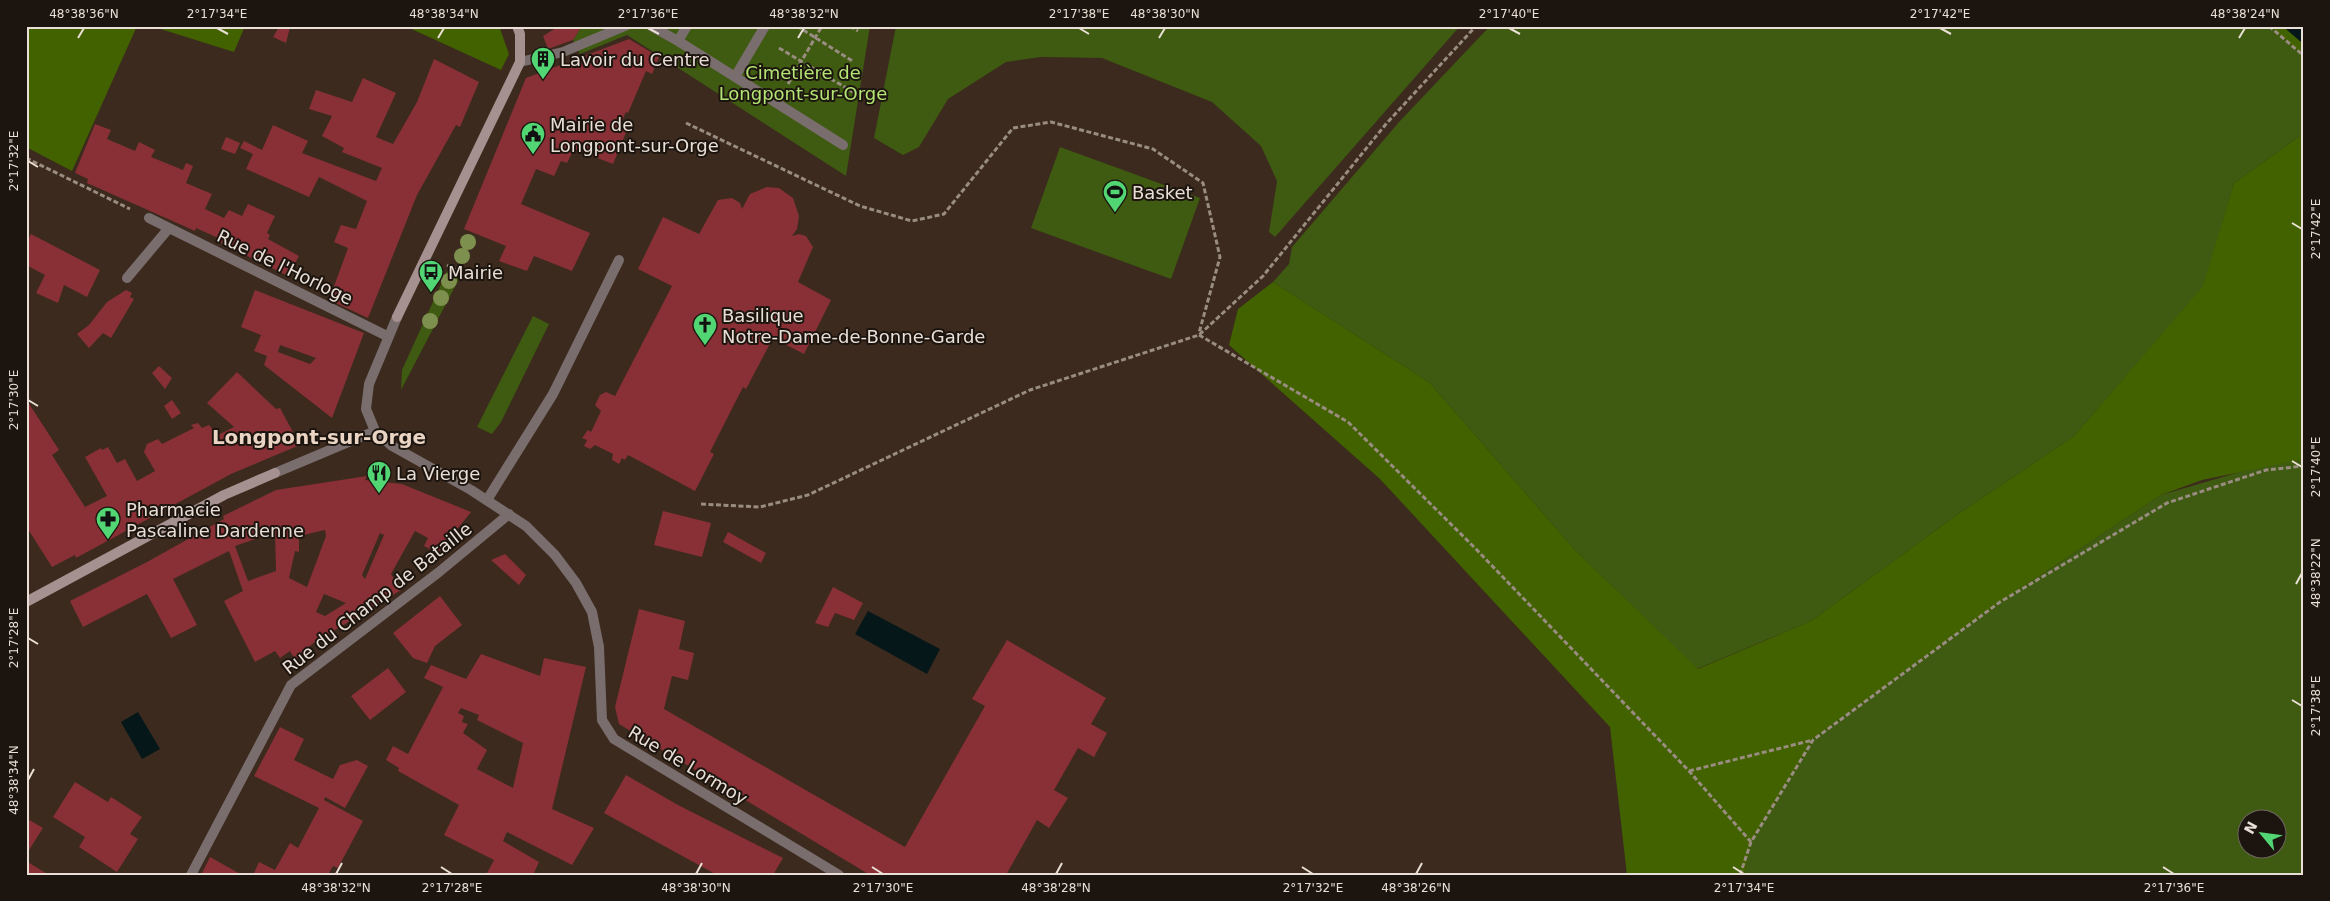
<svg xmlns="http://www.w3.org/2000/svg" width="2330" height="901" font-family="'DejaVu Sans',sans-serif">
<style>
.green{fill:#3f5a11;fill-rule:evenodd}
.forest{fill:#426200}
.water{fill:#051719}
.lines{fill:none;stroke-linecap:round;stroke-linejoin:round}
.stream{stroke:#051719;stroke-width:10}
.building{fill:#883035;fill-rule:evenodd}
.path{stroke:#998c81;stroke-width:3;stroke-dasharray:5 2.5;stroke-linecap:butt}
.service{stroke:#796d6d;stroke-width:10}
.minor{stroke:#796d6d;stroke-width:10}
.tertiary{stroke:#796d6d;stroke-width:10}
.secondary{stroke:#a49190;stroke-width:10}
.tree{fill:#7e904d}
.ticks{fill:none;stroke:#eadfd6;stroke-width:2}
.labels{text-anchor:middle;dominant-baseline:central;stroke-width:4;stroke-linejoin:round;paint-order:stroke}
.poi-label{font-size:18px;fill:#eadfd6;stroke:#1c150f;text-anchor:start}
.park-label{font-size:18px;fill:#b4e474;stroke:#1c150f}
.street-label{font-size:18px;fill:#eadfd6;stroke:#1c150f}
.quarter-label{font-size:20px;font-weight:bold;fill:#ead4c3;stroke:#1c150f}
.neatline{fill:none;stroke:#eadfd6;stroke-width:2}
.ticks-label{font-size:12px;text-anchor:middle;fill:#eadfd6}
</style>
<rect width="100%" height="100%" fill="#3b2a1d"/>
<path class="green" d="M582 26H870L846 176 627 35 580 54 573 40Z
M896 26H1460L1275 237 1269 232 1277 181 1261 146 1212 102 1102 58 1041 57 1006 62 948 99 919 147 903 155 874 138Z
M1490 26H2269L2304 56V133L2234 183 2204 286 2074 436 1958 514 1811 621 1697 669 1575 550 1429 382 1273 282 1289 264 1292 247 1400 121Z
M1060 147 1200 198 1171 279 1031 228Z
M447 271 460 277 401 390 402 370Z
M533 316 549 324 501 422 492 434 477 427Z
M2304 459V875H1744L1751 842 1813 740 1808 742 2000 602 2161 495 2260 466ZM2248 818H2278V848H2248Z"/>
<path class="forest" d="M26 26H137L72 171 26 147Z
M151 26H245L234 52Z
M405 26H499L509 54 501 70Z
M2269 26H2304V56Z
M2304 133V459L2202 480 2161 495 2000 602 1811 740H1813L1751 842 1744 875H1627L1610 727 1380 479 1229 345 1238 309 1273 282 1429 382 1575 550 1698 669 1811 621 1958 514 2074 436 2203 286 2234 183Z"/>
<path class="water" d="M868 611 940 649 927 674 855 634Z
M138 712 160 749 142 759 121 722Z"/>
<g class="lines">
<path class="stream" d="M2290 26 2304 38"/>
</g>
<path class="building" d="M559 26H579L580 29 573 40 548 49 543 36Z
M279 27H290L286 43 273 37Z
M629 39 659 57 652 74 646 71 628 113 626 112 619 127 627 130 613 164 574 149 567 163 561 161 554 176 536 169 521 204 590 233 572 271 534 256 527 271 499 261 506 246 464 229 526 78Z
M434 59 479 82 460 127 456 125 417 195 368 318 329 300 348 248 334 242 341 225 356 229 367 201 319 177 309 197 246 169 253 154 240 148 244 141 262 150 273 125 308 141 302 153 376 181 382 168 342 152 344 148 322 136 332 116 309 109 316 90 352 102 363 78 396 93 376 137 393 144 417 102Z
M95 124 111 130 107 139 135 151 139 142 155 150 151 157 183 170 186 163 193 166 186 183 212 194 205 209 224 218 229 210 242 216 248 204 275 216 267 233 270 235 268 239 299 256 288 276 217 241 218 238 196 228 195 231 87 183 88 179 75 173Z
M226 137 240 143 235 154 221 149Z
M767 187 779 188 793 198 799 216 797 229 792 236 799 234 806 236 813 247 798 282 831 300 804 354 773 338 746 389 743 387 710 452 714 454 695 491 628 455 625 460 622 458 619 464 612 460 613 454 595 445 590 449 584 446 587 440 582 438 588 430 591 432 601 411 595 405 600 395 606 392 615 396 672 286 638 269 663 217 699 234 718 200 732 198 740 203 742 209 750 194Z
M31 234 100 270 87 297 64 285 58 303 36 293 45 275 26 265V243Z
M126 290 132 293 130 297 134 299 111 338 103 333 89 348 77 334 89 325 107 302Z
M255 290 364 333 332 418 264 365 267 356 254 351 261 335 241 327ZM280 345 316 358 310 364 278 352Z
M159 366 172 378 165 389 152 373Z
M237 372 276 409 280 408 300 445 231 474 76 558 75 555 52 567 26 526V399L59 450 52 455 85 507 107 496 85 457 101 448 102 450 108 447 117 463 125 459 137 481 155 471 144 452 147 444 158 439 162 444 194 428 191 425 198 423 202 428 209 425 218 435 234 427 207 403Z
M172 400 181 413 172 419 164 406Z
M367 476 365 480 402 484 471 512 438 553 424 546 428 538 415 531 391 574 401 590 312 644 295 660 290 651 280 658 275 651 255 662 224 601 243 591 229 551 173 579 197 625 171 638 147 594 83 627 70 601 147 562 224 519 223 516 276 490ZM325 530 326 536 307 587 289 578 295 551 299 552V536ZM275 532 276 571 248 581 235 546ZM380 533 384 535 365 579 362 575ZM324 594 346 603 325 616 316 612Z
M663 511 711 523 702 557 654 545Z
M728 532 766 553 761 563 723 542Z
M505 554 526 575 519 585 491 560Z
M833 587 863 603 854 620 835 613 828 627 815 623Z
M440 596 462 625 435 646 427 663 413 658 393 633Z
M639 609 685 621 679 649 694 653 688 680 672 676 664 709 905 847 985 706 972 699 1007 640 1106 698 1091 724 1107 733 1094 757 1078 748 1054 790 1068 798 1049 828 1037 820 1006 875H870L619 724 615 707Z
M481 654 540 676 544 658 586 667 552 809 594 828 572 865 507 832 503 841 539 862 533 875H486L494 860 444 835 459 805 398 771 399 768 386 760 393 746 408 754 443 687 424 678 431 665 466 679ZM461 708 479 715 477 720 523 743 513 788 477 769 487 750 463 733 468 724 462 722 464 716 458 713Z
M388 668 406 692 370 720 351 696Z
M280 727 304 739 294 760 333 779 340 765 357 760 368 766 345 808 325 797 324 800 363 821 338 868 333 866 328 875H253L259 862 275 870 290 843 298 848 319 808 254 776Z
M626 775 678 805 783 858 773 875H717L604 813Z
M75 782 108 802 111 797 142 817 130 834 138 839 117 872 79 847 85 837 53 817Z
M26 818 43 828 29 850 26 848Z
M210 857 242 875H201Z
M26 861 49 875H26Z"/>
<g class="lines">
<path class="path" d="M797 26 854 62
M850 26 858 31
M2269 26 2304 56
M779 48 853 92
M788 84 822 26
M686 123 860 206 912 221 944 214 1013 128 1051 122 1153 149 1203 183 1220 257 1199 333
M26 158 130 209
M447 265 462 273
M1199 335 1348 422 1475 548 1689 771 1751 842
M701 504 760 507 808 495 1030 390 1199 335 1263 276 1386 124 1476 26
M1689 771 1813 740
M1740 875 1751 842 1813 740 2000 602 2167 503 2266 470 2304 466"/>
<path class="service" d="M651 26 678 41 687 26
M678 41 843 145
M520 62 563 52 625 26
M735 77 765 26
M149 218 387 336
M127 278 169 228
M487 500 553 394 619 260"/>
<path class="minor" d="M397 317 369 384 366 409 375 431 392 446 471 490 526 526 555 555 576 583 592 612 599 647
M275 473 375 431
M191 875 291 685 439 572 509 514"/>
<path class="tertiary" d="M599 647 602 720 614 739 839 875"/>
<path class="secondary" d="M397 317 520 62V34L517 26
M26 602 224 495 275 473"/>
</g>
<g class="tree">
<circle cx="468" cy="242" r="8"/>
<circle cx="462" cy="256" r="8"/>
<circle cx="449" cy="281" r="8"/>
<circle cx="441" cy="298" r="8"/>
<circle cx="430" cy="321" r="8"/>
</g>
<path class="ticks" d="M217 28 228 34M648 28 659 34M1079 28 1089 34M1509 28 1520 34M1940 28 1951 34M78 38 84 28M438 38 444 28M798 38 804 28M1159 38 1165 28M2239 38 2245 28M28 161 38 167M2292 223 2302 229M28 400 38 406M2292 461 2302 467M2296 584 2302 573M28 638 38 644M2292 700 2302 706M28 780 34 769M441 867 452 874M872 867 883 874M1302 867 1313 874M1733 867 1744 874M2163 867 2174 874M336 874 342 863M696 874 702 863M1056 874 1062 863M1416 874 1422 863"/>
<defs>
<symbol id="building-pin" viewBox="-11 -11 22 30"><path d="M0 17L-7.5 6A9.5 9.5 0 1 1 7.5 6Z" fill="#52d673" stroke="#1c150f"/><path d="M-4-6H4V6H1V3H-1V6H-4ZM-2.5-4.3h1.7v1.8h-1.7ZM.8-4.3h1.7v1.8H.8ZM-2.5-1h1.7V.8h-1.7ZM.8-1h1.7V.8H.8Z" fill="#111"/></symbol>
<symbol id="civic-pin" viewBox="-11 -11 22 30"><path d="M0 17L-7.5 6A9.5 9.5 0 1 1 7.5 6Z" fill="#52d673" stroke="#1c150f"/><path d="M-.6-6.5H3V-4.5H.6V-3L4-1V1h2V6H-6V1h2V-1L-.6-3ZM-1.2 2.5V6h2.4V2.5Z" fill="#111"/></symbol>
<symbol id="stadium-pin" viewBox="-11 -11 22 30"><path d="M0 17L-7.5 6A9.5 9.5 0 1 1 7.5 6Z" fill="#52d673" stroke="#1c150f"/><path d="M0-5a6.5 5 0 1 0 0 10a6.5 5 0 1 0 0-10ZM-3.5-1.8h7v3.6h-7Z" fill="#111"/></symbol>
<symbol id="bus-pin" viewBox="-11 -11 22 30"><path d="M0 17L-7.5 6A9.5 9.5 0 1 1 7.5 6Z" fill="#52d673" stroke="#1c150f"/><path d="M-5-6H5V4H4V6H2V4H-2V6H-4V4H-5ZM-3.5-4V0h7V-4ZM-3.5 1.2v1.5H-2V1.2ZM2 1.2v1.5H3.5V1.2Z" fill="#111"/></symbol>
<symbol id="church-pin" viewBox="-11 -11 22 30"><path d="M0 17L-7.5 6A9.5 9.5 0 1 1 7.5 6Z" fill="#52d673" stroke="#1c150f"/><path d="M-1.2-6h2.4v3.5h3.3v2.4h-3.3V6h-2.4V-.1h-3.3v-2.4h3.3Z" fill="#111"/></symbol>
<symbol id="restaurant-pin" viewBox="-11 -11 22 30"><path d="M0 17L-7.5 6A9.5 9.5 0 1 1 7.5 6Z" fill="#52d673" stroke="#1c150f"/><path d="M-5-6h1v4h1v-4h1v4h1v-4h1v5L-1.5 .5V6h-2V.5L-5-1ZM5-6V6H3V1.5H1.5Q1.5-4 5-6Z" fill="#111"/></symbol>
<symbol id="pharmacy-pin" viewBox="-11 -11 22 30"><path d="M0 17L-7.5 6A9.5 9.5 0 1 1 7.5 6Z" fill="#52d673" stroke="#1c150f"/><path d="M-2-6h4v4h4v4h-4v4h-4v-4h-4v-4h4Z" fill="#111"/></symbol>
</defs>
<g fill-rule="evenodd">
<use href="#building-pin" x="529" y="45" width="28" height="38"/>
<use href="#civic-pin" x="519" y="120" width="28" height="38"/>
<use href="#stadium-pin" x="1101" y="178" width="28" height="38"/>
<use href="#bus-pin" x="417" y="258" width="28" height="38"/>
<use href="#church-pin" x="691" y="311" width="28" height="38"/>
<use href="#restaurant-pin" x="365" y="459" width="28" height="38"/>
<use href="#pharmacy-pin" x="94" y="505" width="28" height="38"/>
</g>
<g class="labels">
<g class="poi-label">
<text x="560" y="59">Lavoir du Centre</text>
<text x="550" y="124">Mairie de<tspan x="550" dy="21">Longpont-sur-Orge</tspan></text>
<text x="1132" y="192">Basket</text>
<text x="448" y="272">Mairie</text>
<text x="722" y="315">Basilique<tspan x="722" dy="21">Notre-Dame-de-Bonne-Garde</tspan></text>
<text x="396" y="473">La Vierge</text>
<text x="126" y="509">Pharmacie<tspan x="126" dy="21">Pascaline Dardenne</tspan></text>
</g>
<g class="park-label">
<text x="803" y="72">Cimetière de<tspan x="803" dy="21">Longpont-sur-Orge</tspan></text>
</g>
<g class="street-label">
<text transform="translate(285 267) rotate(26)">Rue de l'Horloge</text>
<text transform="translate(377 598) rotate(-38)">Rue du Champ de Bataille</text>
<text transform="translate(688 765) rotate(31)">Rue de Lormoy</text>
</g>
<g class="quarter-label">
<text x="319" y="437">Longpont-sur-Orge</text>
</g>
</g>
<rect width="2330" height="901" fill="none" stroke="#1c150f" stroke-width="55"/>
<g transform="translate(2262 834) rotate(299)"><circle r="24" fill="#1c150f" stroke="#6e665f"/>
<path d="M0-4L9 19L0 12L-9 19Z" fill="#52d673"/>
<text y="-8" font-size="14" font-weight="bold" text-anchor="middle" fill="#eadfd6">N</text>
</g>
<rect x="28" y="28" width="2274" height="846" class="neatline"/>
<g class="ticks-label">
<text x="84" y="18">48°38'36"N</text>
<text x="217" y="18">2°17'34"E</text>
<text x="444" y="18">48°38'34"N</text>
<text x="648" y="18">2°17'36"E</text>
<text x="804" y="18">48°38'32"N</text>
<text x="1079" y="18">2°17'38"E</text>
<text x="1165" y="18">48°38'30"N</text>
<text x="1509" y="18">2°17'40"E</text>
<text x="1940" y="18">2°17'42"E</text>
<text x="2245" y="18">48°38'24"N</text>
<text transform="translate(14 161) rotate(-90)" y="4">2°17'32"E</text>
<text transform="translate(2316 229) rotate(-90)" y="4">2°17'42"E</text>
<text transform="translate(14 400) rotate(-90)" y="4">2°17'30"E</text>
<text transform="translate(2316 467) rotate(-90)" y="4">2°17'40"E</text>
<text transform="translate(2316 573) rotate(-90)" y="4">48°38'22"N</text>
<text transform="translate(14 638) rotate(-90)" y="4">2°17'28"E</text>
<text transform="translate(2316 706) rotate(-90)" y="4">2°17'38"E</text>
<text transform="translate(14 780) rotate(-90)" y="4">48°38'34"N</text>
<text x="336" y="892">48°38'32"N</text>
<text x="452" y="892">2°17'28"E</text>
<text x="696" y="892">48°38'30"N</text>
<text x="883" y="892">2°17'30"E</text>
<text x="1056" y="892">48°38'28"N</text>
<text x="1313" y="892">2°17'32"E</text>
<text x="1416" y="892">48°38'26"N</text>
<text x="1744" y="892">2°17'34"E</text>
<text x="2174" y="892">2°17'36"E</text>
</g>
</svg>
